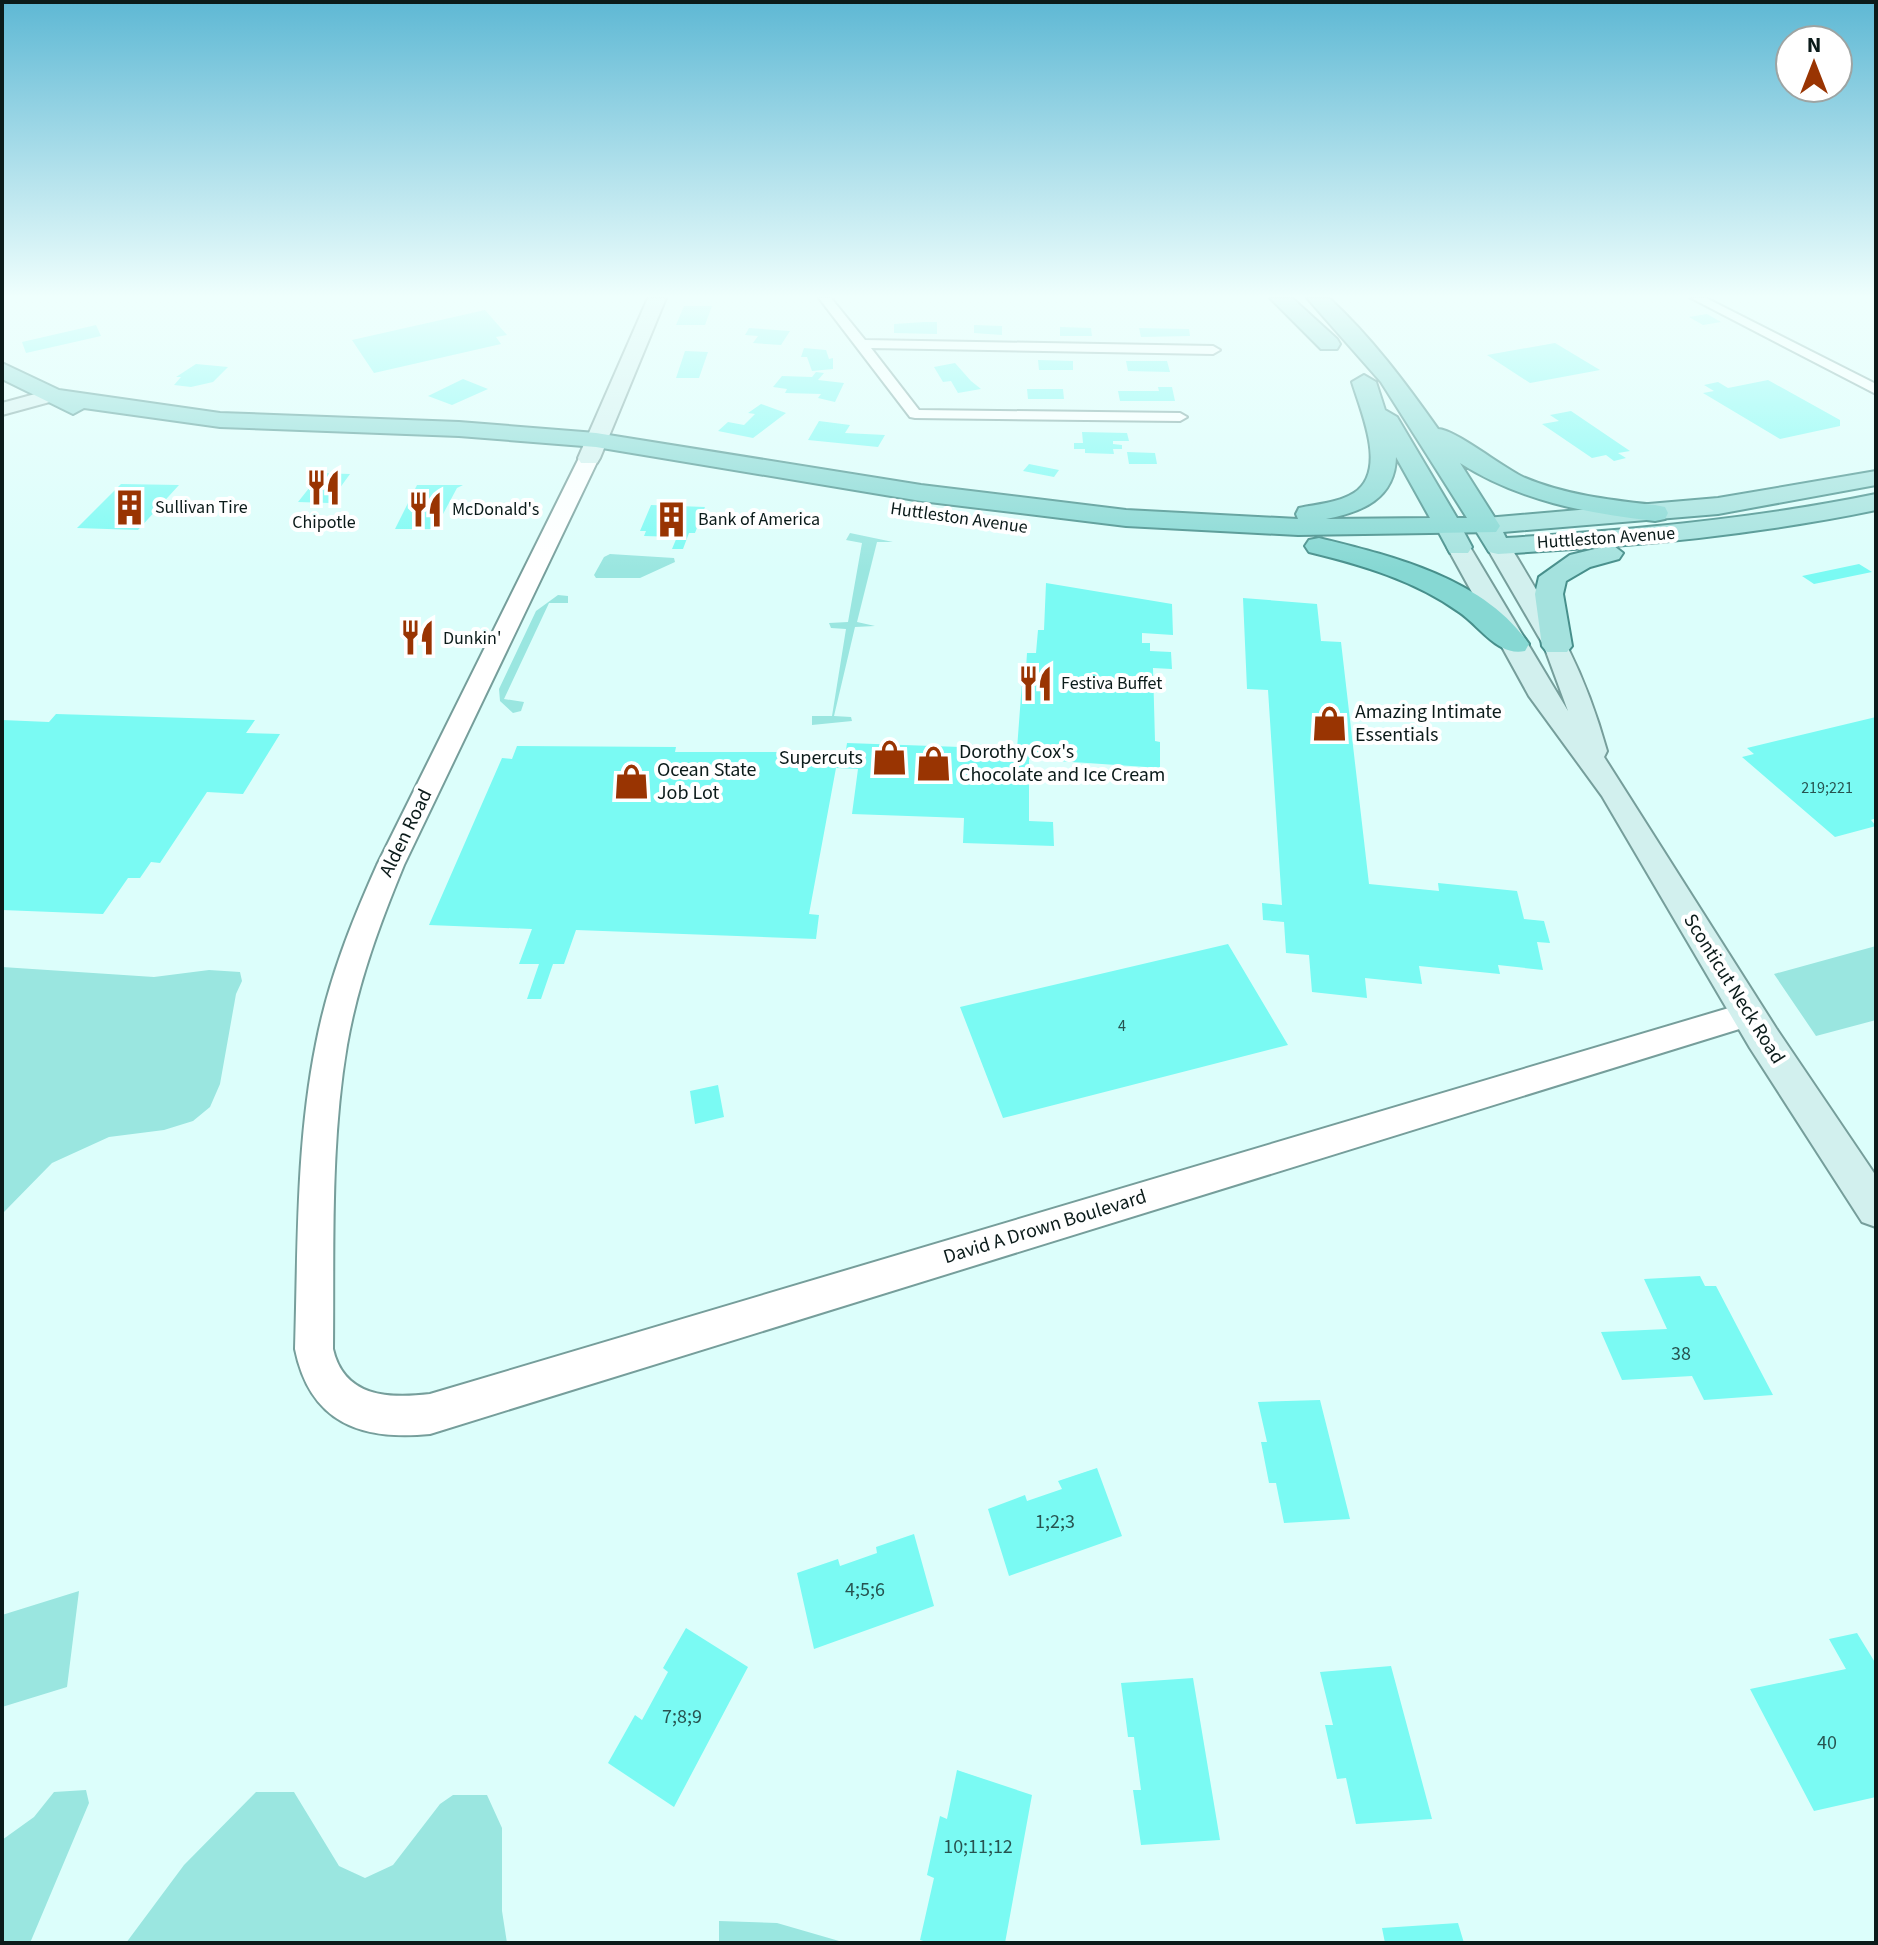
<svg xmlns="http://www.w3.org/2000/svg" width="1878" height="1945" font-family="'Source Sans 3',sans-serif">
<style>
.green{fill:#9ae6e0}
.building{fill:#7afaf3}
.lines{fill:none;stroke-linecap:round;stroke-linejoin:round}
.minor-casing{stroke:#769e9b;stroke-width:4}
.tertiary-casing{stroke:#769e9b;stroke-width:4}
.secondary-casing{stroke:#769e9b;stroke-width:4}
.primary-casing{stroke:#478f8b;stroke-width:4}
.trunk-casing{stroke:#478f8b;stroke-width:4}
.minor{fill:#fff;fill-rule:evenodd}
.tertiary{fill:#fff;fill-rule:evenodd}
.secondary{fill:#d2f0ee;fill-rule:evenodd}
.primary{fill:#a4e2de;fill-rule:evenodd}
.trunk{fill:#86d8d3;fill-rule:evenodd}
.labels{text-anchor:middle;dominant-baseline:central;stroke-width:8;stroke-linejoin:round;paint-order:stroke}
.number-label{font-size:16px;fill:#275350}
.far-poi-label{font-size:18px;fill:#0b1b1a;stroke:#fff;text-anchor:start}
.far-street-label{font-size:18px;fill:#0b1b1a;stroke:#fff}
.poi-label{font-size:20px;fill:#0b1b1a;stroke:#fff;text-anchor:start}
.street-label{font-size:20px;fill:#0b1b1a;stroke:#fff}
.near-number-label{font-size:20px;fill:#275350}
</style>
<rect width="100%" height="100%" fill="#dcfefb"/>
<path class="green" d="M850 533 893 542H877L857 622 875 626 855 627 834 716 851 717 852 721 812 725V716H832L846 629 831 628 829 623 848 622 862 543 846 540Z
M610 554 674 558 675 562 640 578H596L594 575 604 557Z
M558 595 568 596V603H549L504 699 524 702 521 711 513 713 500 701 499 689 536 611Z
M1876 946V1020L1816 1036 1774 974Z
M2 967 154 977 209 970 240 972 242 981 236 994 220 1084 210 1107 193 1121 164 1130 109 1137 52 1163 2 1214Z
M79 1591 67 1687 2 1707V1615Z
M86 1790 89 1803 30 1943H2V1840L34 1817 54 1792Z
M256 1792H294L339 1866 365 1878 393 1865 440 1804 453 1795H487L502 1828V1911L507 1943H126L184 1865Z
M719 1921 777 1923 846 1943H719Z"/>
<path class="building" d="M684 306H712L705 325H676Z
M485 310 507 335 496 337 501 344 374 373 352 340Z
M1707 314 1721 322 1703 325 1689 317Z
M924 322H937V334L894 333V324Z
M96 325 101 336 26 353 22 342Z
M974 325 1002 326V335L974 333Z
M1060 327 1091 328 1092 336H1060Z
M749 328 790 331 781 345 753 343 758 336 745 335Z
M1139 328 1189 329 1190 336 1141 337Z
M1555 343 1600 370 1530 383 1487 355Z
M804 348 826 350 829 359 833 358V369L812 371 807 357H801Z
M685 351 708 352 699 378H676Z
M1038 360 1073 361V370H1039Z
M1126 361H1167L1170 372 1128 371Z
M955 363 971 381 981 389 958 393 951 381 943 382 934 367Z
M196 364 228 367 213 382 191 387 174 385 181 377H176Z
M816 372 824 373 818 380 844 383 835 402 818 398 821 394 785 393 787 389 773 387 782 376 812 377Z
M463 379 488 389 452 405 428 396Z
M1768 380 1840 420V426L1780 439 1703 393 1714 391 1704 385 1718 382 1728 388Z
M1158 387H1172L1175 401H1120L1118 391H1159Z
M1027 389H1063L1064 399H1028Z
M761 404 786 413 753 438 718 431 728 422 744 425 755 414 748 413Z
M1571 411 1630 451 1618 453 1626 458 1614 461 1606 455 1592 458 1542 424 1559 421 1550 415Z
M819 421 850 425 845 433 885 435 878 447 808 440Z
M1082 432 1127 433 1129 441H1113V444L1122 445V449H1113L1114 454 1085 453V449H1074V443H1083Z
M1127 452 1155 453 1157 464H1129Z
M1029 464 1059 470 1054 477 1023 471Z
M321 473 350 474 329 503 298 502Z
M121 484 179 485 138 530 77 528Z
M417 485H463L457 488 435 529H395Z
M651 505 705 507 695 533H689L683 549H672L677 537 644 536 646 531H640Z
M1859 564 1872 572 1814 584 1802 576Z
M1046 583 1172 604 1173 635 1142 633V643H1150V651L1171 652 1172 669 1153 668 1155 741 1160 742V768L1029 759V821L1053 822 1054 846 963 843 964 818 852 814 858 769 836 768 809 914 819 915 816 939 576 930 564 964H553L541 999H527L539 964H519L532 929 429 925 502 758 512 759 517 746 676 747 675 752H791L790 756 845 757 847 743 1017 749 1023 669H1026L1027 653H1036L1038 630H1044Z
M1243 598 1317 604 1321 641 1341 642 1369 884 1439 891 1438 883 1517 891 1524 919 1544 921 1550 943 1537 942 1543 970 1498 965 1500 974 1419 966 1422 984 1365 978 1367 998 1312 992 1309 955 1286 953 1284 922 1263 920 1262 903 1282 905 1268 690 1247 689Z
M56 714 255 720 246 733 280 734 243 794 207 792 160 863 151 862 140 878H128L103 914 2 910V720L49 722Z
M1876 717V818L1871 820 1876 826 1835 837 1742 757 1754 754 1747 748Z
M1228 944 1288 1045 1003 1118 960 1007Z
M718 1085 724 1117 695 1124 690 1091Z
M1700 1276 1705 1286H1716L1773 1395 1704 1400 1692 1376 1622 1380 1601 1332 1667 1329 1644 1279Z
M1320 1400 1350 1519 1284 1523 1276 1483H1269L1261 1442H1267L1258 1402Z
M1097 1468 1122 1536 1009 1576 988 1509 1025 1495 1027 1501 1062 1489 1058 1481Z
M914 1534 934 1606 814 1649 797 1573 838 1559 840 1566 877 1553 876 1547Z
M686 1628 748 1667 674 1807 608 1763 635 1715 642 1720 668 1672 663 1668Z
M1857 1633 1876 1664V1797L1814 1811 1750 1689 1846 1669 1829 1639Z
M1391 1666 1432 1819 1356 1824 1346 1778 1337 1779 1325 1725H1333L1320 1672Z
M1193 1678 1220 1840 1141 1845 1133 1790H1141L1134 1737H1128L1121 1683Z
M957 1770 1032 1795 1005 1943H930L920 1940 934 1878 927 1875 940 1816 947 1819Z
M1458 1923 1464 1943H1385L1382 1928Z"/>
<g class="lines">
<defs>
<path id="minor" d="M819 298H831L865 340 1213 346 1220 350 1213 354 871 348 919 410 1180 413 1187 417 1180 421 915 418 910 417Z
M1691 298H1706L1876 384V394Z"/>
<path id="tertiary" d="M589 452 599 458 404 865C380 923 358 982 347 1045 330 1145 334 1248 333 1349 344 1397 388 1399 430 1394L1749 1002 1760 1005 1764 1014 1760 1023 1749 1026 430 1434C360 1441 310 1422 295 1349 298 1247 296 1144 316 1044 328 981 351 923 377 865L579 458Z"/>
<path id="secondary" d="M648 298H666L600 458 597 463H581L578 458Z
M50 390 60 396 57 400 2 415V403Z
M1498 539 1510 546C1554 619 1584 668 1607 751L1604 757 1776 1028 1876 1176V1227L1862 1222 1750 1048 1602 796 1529 696 1447 547 1451 542H1467L1568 711 1544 646 1486 546Z"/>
<path id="primary" d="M1876 471V485L1718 514 1503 532 1506 538C1630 530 1754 519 1876 494V510C1789 528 1702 539 1614 546L1623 553 1619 559 1590 567 1566 581 1563 594 1572 646 1567 652H1547L1542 646 1535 594 1539 577 1570 555 1603 547 1498 554 1489 552 1473 526 1486 518 1718 498Z
M1449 519 1458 521 1472 547 1468 553H1450L1436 527Z"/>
<path id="trunk" d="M1270 298H1292L1337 339 1340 344 1337 349H1321Z
M1307 298H1329C1371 337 1405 382 1438 429 1454 429 1502 467 1523 477 1565 495 1610 500 1655 505L1665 507 1668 513 1665 519 1655 521C1585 513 1520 501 1460 463L1500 526 1496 532 1298 535 1126 526 921 501 596 447 459 436 220 427 84 408 73 414 2 379V363L59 390 220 413 459 422 596 433 921 485 1126 510 1298 519 1296 514 1299 508C1317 504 1338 503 1354 493 1388 471 1361 412 1352 382L1364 375 1376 382 1385 410 1397 417 1457 518H1467L1381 382ZM1396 457 1430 518 1326 519C1362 512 1395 499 1396 457Z
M1319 538C1392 556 1484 578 1529 644L1525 651C1498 657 1480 626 1459 612 1414 580 1362 565 1309 552L1305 546 1309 540Z"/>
</defs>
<use href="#minor" class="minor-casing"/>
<use href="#tertiary" class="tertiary-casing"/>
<use href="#secondary" class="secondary-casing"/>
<use href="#primary" class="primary-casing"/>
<use href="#trunk" class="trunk-casing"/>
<use href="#minor" class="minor"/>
<use href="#tertiary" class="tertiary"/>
<use href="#secondary" class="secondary"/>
<use href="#primary" class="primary"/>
<use href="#trunk" class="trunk"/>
</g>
<linearGradient id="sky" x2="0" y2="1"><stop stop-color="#5eb8d4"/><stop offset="0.52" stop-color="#effffd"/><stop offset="1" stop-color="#effffd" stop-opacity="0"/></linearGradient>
<rect width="1878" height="570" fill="url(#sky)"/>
<defs>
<symbol id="restaurant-bare" viewBox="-9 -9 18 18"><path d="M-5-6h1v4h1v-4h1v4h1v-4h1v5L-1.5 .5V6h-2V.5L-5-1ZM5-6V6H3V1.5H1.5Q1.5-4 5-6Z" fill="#993402" stroke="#fff" stroke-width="2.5" paint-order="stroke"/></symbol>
<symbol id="building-bare" viewBox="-9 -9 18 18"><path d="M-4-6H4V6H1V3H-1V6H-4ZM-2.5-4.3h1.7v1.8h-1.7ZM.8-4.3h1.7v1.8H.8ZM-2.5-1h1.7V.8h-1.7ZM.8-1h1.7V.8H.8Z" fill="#993402" stroke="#fff" stroke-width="2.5" paint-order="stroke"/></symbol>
<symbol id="shop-bare" viewBox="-9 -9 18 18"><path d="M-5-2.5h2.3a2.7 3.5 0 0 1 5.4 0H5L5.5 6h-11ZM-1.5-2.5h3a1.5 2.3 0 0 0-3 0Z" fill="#993402" stroke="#fff" stroke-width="2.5" paint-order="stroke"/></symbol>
</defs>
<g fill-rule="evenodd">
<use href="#restaurant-bare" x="298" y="462" width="51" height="51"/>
<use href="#building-bare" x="104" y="482" width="51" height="51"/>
<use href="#restaurant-bare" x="400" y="484" width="51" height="51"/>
<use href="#building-bare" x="646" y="494" width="51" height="51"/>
<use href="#restaurant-bare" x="392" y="612" width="51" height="51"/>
<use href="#restaurant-bare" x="1010" y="658" width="51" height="51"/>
<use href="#shop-bare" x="1304" y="698" width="51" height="51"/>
<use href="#shop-bare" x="864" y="732" width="51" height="51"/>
<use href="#shop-bare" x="908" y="738" width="51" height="51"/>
<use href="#shop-bare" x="606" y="756" width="51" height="51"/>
</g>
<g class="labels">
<g class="number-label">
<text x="1827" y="788">219;221</text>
<text x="1122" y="1026">4</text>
</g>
<g class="far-poi-label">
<text x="155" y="507">Sullivan Tire</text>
<text x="452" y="509">McDonald's</text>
<text x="698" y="519">Bank of America</text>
<text x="324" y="522" text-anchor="middle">Chipotle</text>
<text x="443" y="638">Dunkin'</text>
<text x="1061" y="683">Festiva Buffet</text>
</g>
<g class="far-street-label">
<text transform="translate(959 518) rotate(8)">Huttleston Avenue</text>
<text transform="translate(1606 538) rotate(-4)">Huttleston Avenue</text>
</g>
<g class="poi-label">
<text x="1355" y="712">Amazing Intimate<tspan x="1355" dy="23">Essentials</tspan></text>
<text x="959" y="752">Dorothy Cox's<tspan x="959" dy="23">Chocolate and Ice Cream</tspan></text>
<text x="863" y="758" text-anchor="end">Supercuts</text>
<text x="657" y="770">Ocean State<tspan x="657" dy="23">Job Lot</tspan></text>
</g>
<g class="street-label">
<text transform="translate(406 833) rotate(-64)">Alden Road</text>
<text transform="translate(1734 989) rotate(58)">Sconticut Neck Road</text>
<text transform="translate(1045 1227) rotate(-17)">David A Drown Boulevard</text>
</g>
<g class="near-number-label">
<text x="1681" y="1354">38</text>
<text x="1055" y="1522">1;2;3</text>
<text x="865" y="1590">4;5;6</text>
<text x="682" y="1717">7;8;9</text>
<text x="1827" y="1743">40</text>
<text x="978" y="1847">10;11;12</text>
</g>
</g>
<rect width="1878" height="1945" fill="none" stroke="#0b1b1a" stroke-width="8"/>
<g transform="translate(1814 64)"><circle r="38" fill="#ffffff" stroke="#9da4a3" stroke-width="2"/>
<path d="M0-6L14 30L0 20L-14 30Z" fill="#993402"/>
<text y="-12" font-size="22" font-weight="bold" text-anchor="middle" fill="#0b1b1a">N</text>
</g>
</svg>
